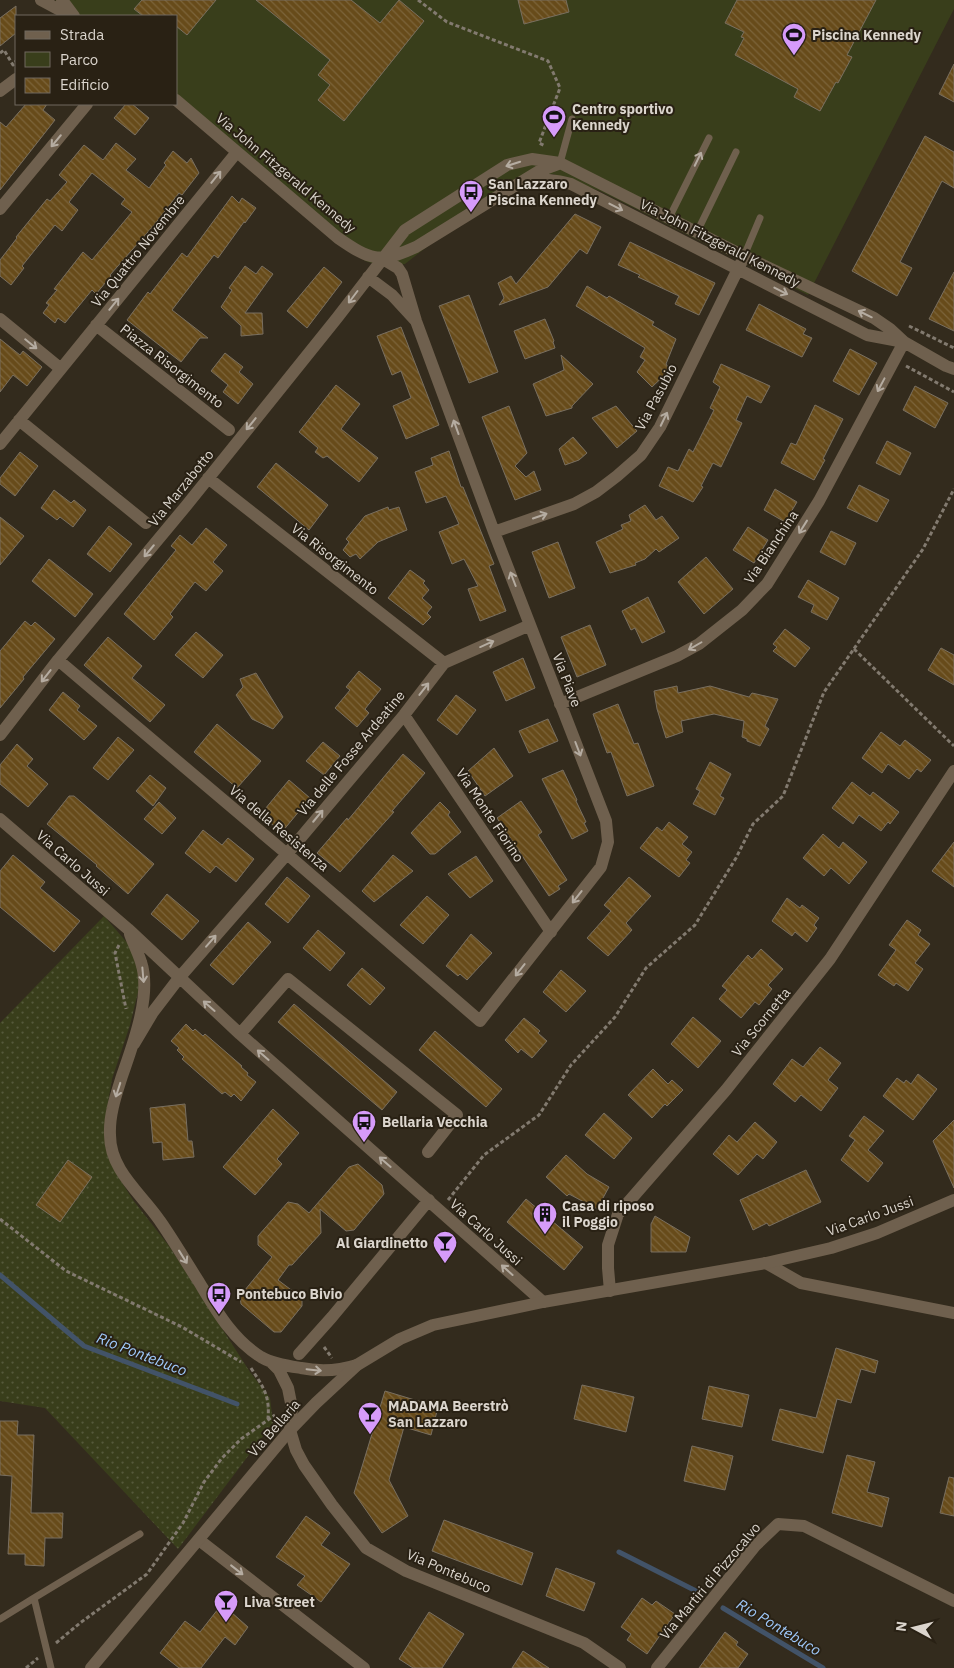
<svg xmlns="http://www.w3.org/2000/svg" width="954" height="1668" font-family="'IBM Plex Sans',sans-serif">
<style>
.green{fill:url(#green-dots)}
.pitch{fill:#393e1b}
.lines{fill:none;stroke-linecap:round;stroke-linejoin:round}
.stream{stroke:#425368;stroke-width:5}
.building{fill:url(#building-back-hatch);stroke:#796f60}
.path{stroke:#827a6f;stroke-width:3;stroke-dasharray:4 2.5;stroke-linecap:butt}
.service{stroke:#6f604e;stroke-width:7}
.minor{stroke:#6f604e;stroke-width:12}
.tertiary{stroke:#6f604e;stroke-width:12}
.oneway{stroke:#b5aca1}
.labels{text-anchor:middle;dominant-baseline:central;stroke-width:4;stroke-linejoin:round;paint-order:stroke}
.poi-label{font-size:14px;font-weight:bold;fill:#dbd5cd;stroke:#292114;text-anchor:start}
.street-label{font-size:14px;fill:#dbd5cd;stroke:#292114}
.water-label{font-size:15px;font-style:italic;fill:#9fc9fb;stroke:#292114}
</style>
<defs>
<pattern id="green-dots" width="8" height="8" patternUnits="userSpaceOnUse" patternTransform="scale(1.25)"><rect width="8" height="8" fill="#393e1b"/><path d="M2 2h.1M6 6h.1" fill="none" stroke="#55593b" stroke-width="1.8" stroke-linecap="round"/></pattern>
<pattern id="building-back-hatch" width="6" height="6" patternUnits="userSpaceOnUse" patternTransform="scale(1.25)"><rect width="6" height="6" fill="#674b1a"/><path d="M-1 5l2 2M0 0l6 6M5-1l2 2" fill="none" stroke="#7c643a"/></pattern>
</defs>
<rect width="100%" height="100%" fill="#332b1d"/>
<path class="green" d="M104 916 137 954 140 984 130 1025 112 1079 106 1114 119 1178 133 1200 169 1246 250 1372 270 1398 273 1423 178 1549 45 1408 0 1401V1023Z"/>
<path class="pitch" d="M55 0H954V9L808 295 600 191 553 174 474 210 405 264 383 267 365 261 176 102V16H75Z"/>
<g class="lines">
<path class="stream" d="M0 1275 84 1346 237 1404
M619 1552 702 1594
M723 1608 823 1668"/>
</g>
<path class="building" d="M142 0H216L187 35 176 26V16H143L134 9Z
M256 0H351L380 23 399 0 424 21 344 121 318 100 330 85 318 75 330 60Z
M518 0H566L569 12 524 24Z
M737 0H876L847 55 852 57 838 83 836 82 820 111 794 97 798 89 735 55 744 38 741 37 744 32 725 23Z
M16 6V33L0 46V18Z
M954 64V102L939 94Z
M26 104H47L43 110 55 120 0 190V122L6 127Z
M126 104H132L149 118 135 135 114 118Z
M925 136 954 152V188L942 181 900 262 912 268 897 296 852 271Z
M116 143 136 159 126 170 149 188 166 165 164 163 173 151 187 163 191 158 199 173 182 195 179 193 154 225 110 275 111 276 96 294 92 290 65 323 58 318 55 323 43 313 49 305 46 303 57 290 54 289 83 252 92 260 132 212 121 204 125 199 92 173 69 202 78 210 62 231 55 225 22 266 24 268 11 285 0 276V260L17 238 16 237 47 199 50 201 67 182 59 175 84 145 103 160Z
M232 196 239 203 242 198 256 208 245 223 244 222 218 258 214 255 172 310 208 338H200L181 362 127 320 148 292 150 294 182 253 187 257Z
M575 214 601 227 587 254 580 249 548 287 499 305 504 298 498 283 511 276 516 284Z
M630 242 715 283 699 315 675 304 679 296 638 277 640 275 618 265Z
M245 266 256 274 262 266 273 274 245 313H262L263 334 241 336V326L221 307 232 290 229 288Z
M324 267 342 282 307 328 287 311Z
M954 272V331L929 319Z
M587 286 607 298 609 296 654 322 652 325 676 339 666 364 670 370 652 387 637 372 645 360 640 357 645 348 576 306Z
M469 295 498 372 469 383 439 306Z
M759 304 806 329 803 334 812 338 802 357 746 330Z
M545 319 554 341 553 342 555 348 525 359 514 331Z
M401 327 439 425 406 439 393 406 411 398 401 371 392 375 377 336Z
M0 339 20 355 23 351 42 367 27 386 13 375 0 392Z
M850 349 877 363 859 395 833 381Z
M225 353 243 367 239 372 253 384 238 404 223 392 228 385 211 371Z
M561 355 593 384 572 406V408L546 416 533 384 564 370Z
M721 364 770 386 761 403 747 396 736 420 742 423 721 467 713 463 701 486 703 487 693 502 659 486 668 467 678 471 689 449 693 452 714 410 710 408 720 387 713 382Z
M336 385 360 404 341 429 378 458 359 482 327 456 323 458 315 452 318 448 299 432Z
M915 386 948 403 935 428 903 410Z
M815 405 843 419 823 459 825 460 814 480 781 463 791 443 796 445Z
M509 406 527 453 515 466 526 477 534 471 541 490 515 500 482 417Z
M616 406 637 431 617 448 592 418Z
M573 437 587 453 579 460 565 465 559 449Z
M887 441 911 453 900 475 876 463Z
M449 451 461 487H463L494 564 489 566 506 611 480 621 468 589 478 586 464 559 452 564 439 532 459 524 446 496 426 503 415 472 433 465 431 458Z
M20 452 38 466 15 496 0 484V478Z
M276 463 328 505 309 530 257 487Z
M859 485 889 500 877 522 847 508Z
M775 489 797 502 785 522 764 510Z
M54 490 71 503 74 500 86 510 73 527 60 517 57 520 41 508Z
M645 505 656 520 662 516 679 538 659 552 656 549 645 559 635 563 636 565 610 573 596 542 623 529 621 525 631 521 629 515Z
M388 507 389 510 399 507 407 530 378 542 360 559 356 554 350 557 343 550 349 542 346 539 365 516Z
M0 517 24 536 0 565Z
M109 526 132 544 110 572 87 554Z
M748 527 768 540 754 563 733 550Z
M206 528 227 545 213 562 223 571 206 591 195 582 170 614 173 617 154 640 124 614 176 550 171 546 180 535 192 545Z
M831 531 856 543 845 565 820 552Z
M558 542 575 588 549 598 532 552Z
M706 557 733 589 704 614 678 582Z
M49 559 93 594 75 617 32 581Z
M410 570 425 581 423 583 429 590 422 598 432 607 427 613 431 617 423 625 388 598Z
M808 580 839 598 827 620 811 612 814 605 798 597Z
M648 597 665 632 642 643 635 628 631 630 622 611Z
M25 621 31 626 35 622 55 639 23 677 24 679 0 708V651Z
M590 625 606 665 577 677 561 637Z
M785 629 810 648 795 667 773 651 777 647 773 644Z
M196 632 223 655 203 678 175 655Z
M108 637 142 666 132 678 165 705 150 722 84 665Z
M941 648 954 655V685L928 670Z
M523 658 535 688 506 701 493 672Z
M359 671 381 689 365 709 369 713 357 727 335 708 350 690 346 687Z
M256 673 283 717 273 729 252 719 236 695 243 687 240 679Z
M677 686 678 693 710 686 749 697 752 693 778 699 765 726 769 729 760 746 747 741V739L742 737 744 721 714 714 681 721 683 732 666 738 657 709 654 691Z
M63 692 80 706 77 710 97 726 84 740 49 710Z
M456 695 476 710 457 735 437 720Z
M618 704 634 744 638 743 654 786 627 796 611 752 607 753 593 714Z
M548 719 558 741 529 753 519 731Z
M217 724 261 761 237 788 194 752Z
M881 732 900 746 905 740 931 760 921 772 917 769 909 779 888 764 882 773 862 758Z
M118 737 134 750 108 780 93 768Z
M323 742 340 756 324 775 306 761Z
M17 744 33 759 27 766 48 784 28 807 0 784V765Z
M494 748 513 776 485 796 468 771Z
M403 754 425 773 392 811 394 812 340 872 317 853 347 818 348 820Z
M710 762 731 774 720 796 724 798 715 815 693 804 700 791 696 789Z
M563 770 577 800 576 801 586 822 584 823 588 831 572 839 542 779Z
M150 775 166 788 153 806 136 791Z
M289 780 310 798 282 832 260 815Z
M852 782 870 796 873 792 899 812 890 824 888 822 881 831 859 815 853 824 832 808Z
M69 796H74L154 864 128 894 96 866 97 865 47 824Z
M521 801 542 832 538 835 567 880 558 886 560 889 549 896 497 818Z
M159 802 176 818 162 834 144 819Z
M440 802 450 812 448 815 461 832 435 854H430L411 833Z
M669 822 688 837 682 844 692 852 686 860 690 863 679 877 640 848 657 827 662 831Z
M203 830 222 845 228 838 254 859 236 882 216 866 210 873 185 853Z
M823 834 839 848 843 842 867 862 849 884 831 868 824 876 803 858Z
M954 842V887L932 871Z
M13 855 45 882 40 888 80 921 54 952 0 907V871Z
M393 855 413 871 374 902 362 891Z
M476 856 493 881 470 898 448 874Z
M287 877 310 896 288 923 265 904Z
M629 877 651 896 626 923 632 930 608 956 587 938 611 911 604 905Z
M167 894 199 921 182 940 151 914Z
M427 896 449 915 423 944 400 925Z
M787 898 800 908 802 905 819 918 814 925 817 928 807 942 795 932 792 936 772 921Z
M907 920 921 930 918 935 930 944 915 963 923 969 908 991 896 983 894 986 878 975 896 950 889 945Z
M248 922 271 942 233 985 210 965Z
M318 930 345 953 330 971 303 948Z
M471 934 492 953 467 980 460 974 458 976 446 966Z
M761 949 783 969 768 985 772 989 759 1005 755 1002 741 1018 719 999 727 990 722 986 748 955 752 959Z
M362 968 385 988 370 1005 347 985Z
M561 970 586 991 566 1012 543 992Z
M294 1004 397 1092 382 1110 278 1022Z
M693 1017 721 1041 698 1068 671 1044Z
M524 1018 540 1031 538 1033 547 1041 532 1058 521 1049 518 1053 505 1040Z
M186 1024 193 1031 195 1029 203 1036 205 1034 242 1066 241 1067 248 1073 247 1075 256 1082 241 1101 234 1094 231 1097 225 1092 222 1094 182 1059 184 1057 177 1050 179 1048 171 1041Z
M435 1031 502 1089 486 1107 419 1050Z
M820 1047 841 1063 828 1080 838 1088 821 1111 801 1095 795 1102 773 1084 792 1059 803 1067Z
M653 1069 668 1084 672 1080 683 1090 667 1106 665 1104 652 1118 628 1095Z
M918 1074 937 1089 913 1120 883 1096 897 1078 904 1083 906 1080 911 1084Z
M185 1104 188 1141H192L194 1157 163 1160 162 1142 153 1143 150 1108Z
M273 1109 299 1133 277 1159 282 1164 255 1195 223 1167Z
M604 1113 632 1138 614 1159 585 1135Z
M864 1116 884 1131 868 1150 883 1163 868 1182 841 1160 855 1140 849 1136Z
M954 1120V1188L933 1141Z
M755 1122 777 1142 763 1159 757 1154 738 1175 713 1154 729 1135 737 1142Z
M566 1155 587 1174 609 1187 597 1209 569 1194 567 1196 546 1177Z
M68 1160 92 1177 60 1222 36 1205Z
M358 1164 382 1185 384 1194 354 1230 346 1231 320 1209 321 1233 292 1265H289L278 1280 302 1298V1306L281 1332H274L241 1304 240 1296 272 1257 258 1245V1236L288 1202 298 1204 309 1213 349 1167Z
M806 1170 821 1202 769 1226 767 1223 753 1230 740 1200Z
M526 1199 583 1247 564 1270 507 1222Z
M655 1216 690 1237 686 1252H651V1224Z
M836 1348 878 1361 875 1373 861 1369 851 1403 837 1399 823 1453 772 1440 780 1409 816 1418Z
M582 1385 634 1397 626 1432 574 1419Z
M709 1386 749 1395 742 1427 702 1419Z
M385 1391 438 1407 431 1435 404 1427 389 1480 408 1516 382 1533 354 1493Z
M0 1421H18L17 1435H34L31 1513H63L62 1538H45L44 1566 25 1565V1554H8L12 1476 0 1475Z
M692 1446 733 1456 725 1490 684 1481Z
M847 1455 875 1462 867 1492 889 1498 882 1527 832 1513Z
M949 1477 954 1478V1516L940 1513Z
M306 1516 330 1533 321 1545 350 1564 321 1602 297 1585 305 1576 276 1557Z
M444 1520 533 1553 522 1585 432 1551Z
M556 1568 595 1583 584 1611 546 1596Z
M642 1598 652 1605 656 1601 675 1614 647 1654 627 1640 631 1634 621 1627Z
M222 1604 248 1627 235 1645 225 1637 201 1668H179L160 1653 185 1621 200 1632Z
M429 1612 464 1634 442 1668H413L399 1659Z
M725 1632 738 1642 736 1645 748 1654 738 1668H699Z
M523 1651 549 1668H512Z"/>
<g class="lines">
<path class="path" d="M418 0 447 22 548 61 560 88 539 143 545 146
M0 53 4 50 13 65 16 61
M909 326 954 348
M906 366 954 392
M854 649 954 746
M119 945 115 953 126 1009
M448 1200 484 1155 539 1115 571 1065 615 1017 646 968 695 925 736 858 753 824 783 796 824 692 923 549 954 489
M0 1219 66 1271 182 1327 241 1362
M324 1347 332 1358
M251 1368C263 1387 270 1395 268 1419
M56 1643 80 1623 147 1574 183 1523 204 1482 222 1458 241 1439 275 1415
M26 1668 38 1658"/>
<path class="service" d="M560 163 572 119
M669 218 709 138
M697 232 736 152
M744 256 760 218
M0 1619 34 1598
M51 1668 34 1598 140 1534"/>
<path class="minor" d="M41 0 71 16
M62 0 74 16
M0 91 16 79
M176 100 338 238C370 260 379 264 416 247L539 171 558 164
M527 181C543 179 555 179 571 184L867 335 904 342
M0 209 87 104
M368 277 392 295 415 320
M0 319 61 369
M96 325 229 430
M19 420 146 523
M0 444 237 152
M208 478 444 663
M494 532 574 504 596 492 617 476 641 455 660 427 741 263
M58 660 287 854 480 1021 601 867 608 842 606 821 494 532 416 321 402 274 398 268 383 259
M560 704 677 656 699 644 742 610 767 584 819 501 904 342
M404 715 551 932
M0 735 58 660 186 506 337 318 405 230 507 165 532 159 560 163 744 256 874 318 890 329 904 342 946 366 954 369
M0 819 128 929 240 1034 543 1302
M130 934C133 943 138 952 141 962 152 995 133 1044 122 1076 116 1095 109 1115 110 1135 110 1171 142 1194 160 1221 174 1241 186 1262 199 1282 216 1310 232 1339 261 1357 273 1364 288 1366 301 1368 321 1372 338 1371 357 1365
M240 1034 288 979 457 1115 428 1152
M134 1044 153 1012 179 978 287 854 404 715 444 663 530 625
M766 1263 801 1283 954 1313
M610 1291 608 1268V1245L618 1214 726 1090 830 959 954 771
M299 1354 332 1317 429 1200
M270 1361 279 1370 288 1388 292 1408 290 1430 296 1450 304 1465 332 1505 366 1548 406 1571 584 1643 620 1668
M199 1540 364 1668
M657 1668 755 1546 778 1524 804 1526 954 1601"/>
<path class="tertiary" d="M91 1668 290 1430 316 1403 357 1365 400 1339 433 1325 543 1302 766 1263 831 1248 877 1233 954 1200"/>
</g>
<defs><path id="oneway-shaft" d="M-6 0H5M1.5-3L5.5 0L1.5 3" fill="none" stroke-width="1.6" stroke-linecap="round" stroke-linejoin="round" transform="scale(1.25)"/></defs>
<g class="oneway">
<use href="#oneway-shaft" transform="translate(56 141) rotate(130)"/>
<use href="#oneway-shaft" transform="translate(698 159) rotate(-64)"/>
<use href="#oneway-shaft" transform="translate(513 164) rotate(162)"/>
<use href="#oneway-shaft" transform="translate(216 177) rotate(-51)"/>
<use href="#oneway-shaft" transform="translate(616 207) rotate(27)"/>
<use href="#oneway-shaft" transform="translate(781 291) rotate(27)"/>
<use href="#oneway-shaft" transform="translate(353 297) rotate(127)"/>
<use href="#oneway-shaft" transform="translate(114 304) rotate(-51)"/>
<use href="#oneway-shaft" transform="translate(865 314) rotate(-154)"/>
<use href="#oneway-shaft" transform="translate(31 344) rotate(39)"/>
<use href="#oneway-shaft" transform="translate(881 385) rotate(118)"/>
<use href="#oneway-shaft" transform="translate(664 419) rotate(-64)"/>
<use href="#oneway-shaft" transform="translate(251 424) rotate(129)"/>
<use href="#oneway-shaft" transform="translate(456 427) rotate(-110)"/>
<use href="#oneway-shaft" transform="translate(540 516) rotate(-19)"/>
<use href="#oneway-shaft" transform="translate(803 527) rotate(122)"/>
<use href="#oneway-shaft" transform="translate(149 551) rotate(130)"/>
<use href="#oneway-shaft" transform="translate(513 579) rotate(-111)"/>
<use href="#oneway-shaft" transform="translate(487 644) rotate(-24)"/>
<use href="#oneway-shaft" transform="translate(695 646) rotate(150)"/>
<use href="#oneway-shaft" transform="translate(46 676) rotate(128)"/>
<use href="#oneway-shaft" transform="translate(424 689) rotate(-52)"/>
<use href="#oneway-shaft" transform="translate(578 749) rotate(69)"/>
<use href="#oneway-shaft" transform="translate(318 816) rotate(-50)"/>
<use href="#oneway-shaft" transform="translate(577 897) rotate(128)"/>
<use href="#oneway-shaft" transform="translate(211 941) rotate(-49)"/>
<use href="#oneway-shaft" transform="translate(520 970) rotate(128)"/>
<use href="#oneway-shaft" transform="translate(143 975) rotate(85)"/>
<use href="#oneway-shaft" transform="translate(209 1006) rotate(-139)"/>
<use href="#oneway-shaft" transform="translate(263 1055) rotate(-139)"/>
<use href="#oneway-shaft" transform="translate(118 1090) rotate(108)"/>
<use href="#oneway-shaft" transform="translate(385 1162) rotate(-139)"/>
<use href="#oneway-shaft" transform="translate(183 1257) rotate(58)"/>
<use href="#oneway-shaft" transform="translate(507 1270) rotate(-138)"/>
<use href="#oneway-shaft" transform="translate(314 1370) rotate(6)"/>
<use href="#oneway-shaft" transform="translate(237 1570) rotate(38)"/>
</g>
<defs>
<symbol id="stadium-pin" viewBox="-11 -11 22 30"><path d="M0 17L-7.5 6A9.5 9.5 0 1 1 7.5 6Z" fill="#d69bfa" stroke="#292114"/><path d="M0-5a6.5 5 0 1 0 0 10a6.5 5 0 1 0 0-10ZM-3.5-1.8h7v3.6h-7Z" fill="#111"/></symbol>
<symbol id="bus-pin" viewBox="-11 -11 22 30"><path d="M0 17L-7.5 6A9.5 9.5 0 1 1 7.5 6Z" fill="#d69bfa" stroke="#292114"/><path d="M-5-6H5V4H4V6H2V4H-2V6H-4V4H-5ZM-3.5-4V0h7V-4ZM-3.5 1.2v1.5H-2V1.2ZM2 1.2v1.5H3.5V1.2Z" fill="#111"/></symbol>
<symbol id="building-pin" viewBox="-11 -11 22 30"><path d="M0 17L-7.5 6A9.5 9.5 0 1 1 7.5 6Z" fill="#d69bfa" stroke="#292114"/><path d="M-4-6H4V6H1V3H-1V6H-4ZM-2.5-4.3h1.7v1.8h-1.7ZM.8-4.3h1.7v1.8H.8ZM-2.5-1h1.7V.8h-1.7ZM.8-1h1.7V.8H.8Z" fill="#111"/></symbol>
<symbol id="bar-pin" viewBox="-11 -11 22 30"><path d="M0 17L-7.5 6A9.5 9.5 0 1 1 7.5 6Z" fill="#d69bfa" stroke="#292114"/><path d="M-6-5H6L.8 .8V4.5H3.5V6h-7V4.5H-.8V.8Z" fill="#111"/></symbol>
</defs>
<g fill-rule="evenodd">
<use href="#stadium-pin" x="780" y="21" width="28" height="38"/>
<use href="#stadium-pin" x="540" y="103" width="28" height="38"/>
<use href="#bus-pin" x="457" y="178" width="28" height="38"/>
<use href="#bus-pin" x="350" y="1108" width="28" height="38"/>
<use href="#building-pin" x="531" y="1200" width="28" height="38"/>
<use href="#bar-pin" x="431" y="1229" width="28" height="38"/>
<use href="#bus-pin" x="205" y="1280" width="28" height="38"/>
<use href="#bar-pin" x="356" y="1400" width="28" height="38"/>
<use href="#bar-pin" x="212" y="1588" width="28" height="38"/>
</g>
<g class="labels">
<g class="poi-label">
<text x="812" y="35">Piscina Kennedy</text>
<text x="572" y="109">Centro sportivo<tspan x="572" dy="16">Kennedy</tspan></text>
<text x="488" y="184">San Lazzaro<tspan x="488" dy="16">Piscina Kennedy</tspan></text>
<text x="382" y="1122">Bellaria Vecchia</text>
<text x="562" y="1206">Casa di riposo<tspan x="562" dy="16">il Poggio</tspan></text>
<text x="428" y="1243" text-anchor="end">Al Giardinetto</text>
<text x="236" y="1294">Pontebuco Bivio</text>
<text x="388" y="1406">MADAMA Beerstrò<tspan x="388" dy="16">San Lazzaro</tspan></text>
<text x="244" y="1602">Liva Street</text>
</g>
<g class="street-label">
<text transform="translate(286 173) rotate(40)">Via John Fitzgerald Kennedy</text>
<text transform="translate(720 243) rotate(27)">Via John Fitzgerald Kennedy</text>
<text transform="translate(138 251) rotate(-51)">Via Quattro Novembre</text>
<text transform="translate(172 366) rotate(38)">Piazza Risorgimento</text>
<text transform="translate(656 397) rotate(-62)">Via Pasubio</text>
<text transform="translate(181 488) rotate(-51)">Via Marzabotto</text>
<text transform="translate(771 547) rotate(-56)">Via Bianchina</text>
<text transform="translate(335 559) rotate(38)">Via Risorgimento</text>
<text transform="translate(567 680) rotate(69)">Via Piave</text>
<text transform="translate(351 753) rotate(-50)">Via delle Fosse Ardeatine</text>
<text transform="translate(490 815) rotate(56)">Via Monte Fiorino</text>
<text transform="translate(279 828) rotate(40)">Via della Resistenza</text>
<text transform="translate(73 863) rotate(41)">Via Carlo Jussi</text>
<text transform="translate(761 1022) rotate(-51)">Via Scornetta</text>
<text transform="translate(870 1216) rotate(-20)">Via Carlo Jussi</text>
<text transform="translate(486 1232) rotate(42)">Via Carlo Jussi</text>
<text transform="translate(274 1428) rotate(-49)">Via Bellaria</text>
<text transform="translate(449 1571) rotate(23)">Via Pontebuco</text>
<text transform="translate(710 1581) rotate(-50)">Via Martiri di Pizzocalvo</text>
</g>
<g class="water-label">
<text transform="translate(142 1354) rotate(21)">Rio Pontebuco</text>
<text transform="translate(779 1627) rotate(31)">Rio Pontebuco</text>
</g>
</g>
<rect x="15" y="15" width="162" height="90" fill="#292114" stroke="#70695e"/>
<rect x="25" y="31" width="25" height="8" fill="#6f604e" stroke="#70695e"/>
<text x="60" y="40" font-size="15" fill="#dbd5cd">Strada</text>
<rect x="25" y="52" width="25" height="15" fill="#393e1b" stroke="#70695e"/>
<text x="60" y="65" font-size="15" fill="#dbd5cd">Parco</text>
<rect x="25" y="78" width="25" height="15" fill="url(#building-back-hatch)" stroke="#70695e"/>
<text x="60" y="90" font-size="15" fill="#dbd5cd">Edificio</text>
<g transform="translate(914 1628) rotate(277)" stroke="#292114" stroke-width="4" paint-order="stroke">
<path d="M0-4L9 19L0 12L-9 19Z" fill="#dbd5cd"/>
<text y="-8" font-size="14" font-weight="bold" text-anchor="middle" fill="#dbd5cd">N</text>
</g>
</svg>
